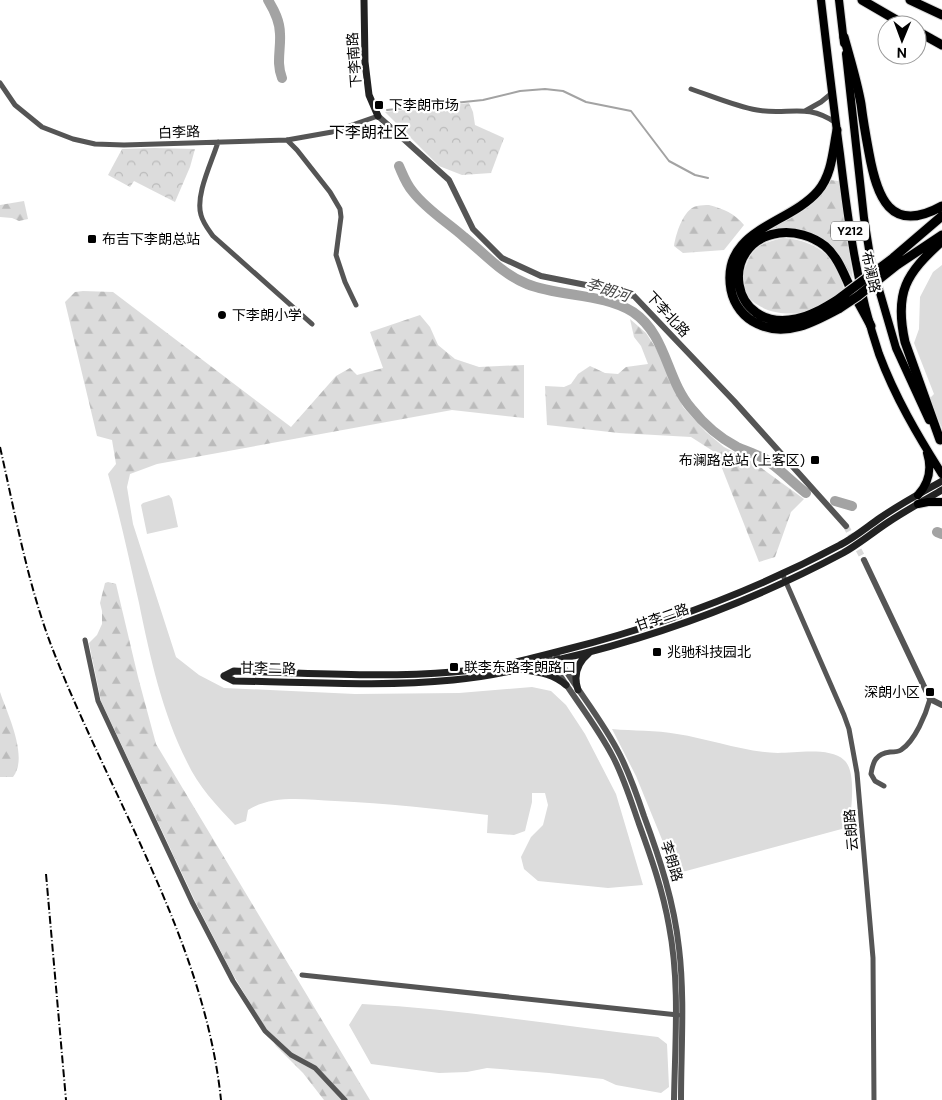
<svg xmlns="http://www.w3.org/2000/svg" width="942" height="1100" font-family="'DM Sans','Noto Sans SC',sans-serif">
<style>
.grass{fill:#dcdcdc}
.forest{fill:url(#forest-firs)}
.park{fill:url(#park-crowns)}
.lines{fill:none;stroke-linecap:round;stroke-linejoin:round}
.stream{stroke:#a3a3a3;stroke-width:2}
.river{stroke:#a3a3a3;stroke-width:10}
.tertiary-tunnel{stroke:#d9d9d9;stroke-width:6;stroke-dasharray:6 3;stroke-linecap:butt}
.primary-casing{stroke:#dbdbdb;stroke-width:10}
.motorway-casing{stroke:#dbdbdb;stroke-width:11}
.minor{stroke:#555;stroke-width:5}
.tertiary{stroke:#555;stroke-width:6}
.secondary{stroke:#222;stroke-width:7}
.primary{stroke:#000;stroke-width:8}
.motorway{stroke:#000;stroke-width:9}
.rail{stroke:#000;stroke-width:2;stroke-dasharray:8 2.5 1 2.5;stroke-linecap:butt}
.motorway-bridge-casing{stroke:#dbdbdb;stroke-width:11;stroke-linecap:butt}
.motorway-bridge{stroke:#000;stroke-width:9}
.poi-dot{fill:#000;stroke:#fff;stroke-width:2}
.labels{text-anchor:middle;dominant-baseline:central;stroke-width:4.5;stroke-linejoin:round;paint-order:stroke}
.shield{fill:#fff;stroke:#4c4c4c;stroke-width:1}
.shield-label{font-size:12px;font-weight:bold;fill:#000}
.street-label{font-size:14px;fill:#000;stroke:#fff}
.poi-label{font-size:14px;fill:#000;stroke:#fff;text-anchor:start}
.water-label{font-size:15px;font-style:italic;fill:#444;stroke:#fff}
.quarter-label{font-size:16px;fill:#000;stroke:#fff}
</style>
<defs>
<pattern id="forest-firs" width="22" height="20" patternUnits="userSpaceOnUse" patternTransform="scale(1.25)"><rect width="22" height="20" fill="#dcdcdc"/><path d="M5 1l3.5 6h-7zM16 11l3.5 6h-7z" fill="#bbb"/></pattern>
<pattern id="park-crowns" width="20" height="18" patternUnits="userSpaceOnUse" patternTransform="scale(1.25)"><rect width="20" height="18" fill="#dcdcdc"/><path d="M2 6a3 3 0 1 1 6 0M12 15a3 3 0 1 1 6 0" fill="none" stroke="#bbb"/></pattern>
</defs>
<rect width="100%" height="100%" fill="#fff"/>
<path class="grass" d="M942 265V428L929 399 934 394 914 343 919 329 920 297 933 272Z
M108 474H130L127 487 133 524 176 657 199 675 224 688 355 694 459 693 532 687 551 691 566 705 585 734 616 794 643 885 608 888 538 881 524 869 521 857 531 837 543 825 548 805 545 793H532V802L525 831 514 835 487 833 488 815C437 809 386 803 335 801 306 800 274 794 248 810L246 821 235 825C217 806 198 786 187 762 162 712 150 657 139 603 129 559 120 516 108 474Z
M169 495 172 499 178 527 147 534 141 505 143 503Z
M612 729C633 731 656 730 677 734 710 739 744 752 778 753 796 753 830 747 844 760 857 771 851 811 849 827L686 871 677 872 672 864 636 776Z
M362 1004C461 1009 560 1026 658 1037L667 1044 669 1087 661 1093 616 1085 603 1079 549 1073 487 1068 467 1072 439 1073 371 1064 349 1025Z"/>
<path class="forest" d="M830 180 839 181 853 279 843 262 830 248 799 230 754 239 759 234C786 220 817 210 830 180Z
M24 201 28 219 19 221 12 218 0 217V205Z
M709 205C724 209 734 213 744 225L724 250 683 253 674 246C676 234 683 209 697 206 701 205 706 205 709 205Z
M783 238C805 239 828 249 838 270 841 276 842 283 844 289 832 299 819 309 804 312 772 319 729 301 747 263 749 257 753 251 758 247 765 242 775 240 783 238Z
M83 291 113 292 291 427 336 376 350 368 357 375 383 368 370 332 420 315 430 327 438 345 455 359 479 367 524 365V418L452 410 157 464 130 474H108L116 464 112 440 97 436 65 302 75 292Z
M630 319 646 333 657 350 683 407 706 432 724 447 756 464 804 499 791 512 775 557 759 562 716 453 691 437 619 433 547 425 545 386 564 387 571 384 578 374 590 366 605 373 618 374 626 367 648 364 641 346 634 337Z
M108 582 116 584 138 677 156 744 370 1100H324L303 1073 276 1046 232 973 195 901 101 701 89 643 97 635 102 624V611L100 603 105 583Z
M0 692C7 713 29 757 13 777H0Z"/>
<path class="park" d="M469 103 473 112 475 125 504 138 491 173 462 175 439 166 385 112Z
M154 148 195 149 190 167 175 202 134 181 130 187 108 175 122 149Z"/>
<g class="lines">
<path class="stream" d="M387 110 483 100 520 91 545 89 563 91 586 102 631 111 669 161 695 175 708 178"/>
<path class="river" d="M268 0C274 10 280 21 280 34 281 49 276 63 282 78
M399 166C403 175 406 184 413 192 427 210 447 222 464 237 485 254 502 274 527 284 560 297 603 293 633 312 667 335 666 379 691 408 703 423 720 438 737 447 746 451 756 454 765 459 779 468 792 482 806 493
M835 501 852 506
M937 532 942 534"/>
<path class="tertiary-tunnel" d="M846 526 864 560"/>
<defs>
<path id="primary" d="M821 0C827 51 833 103 840 154 848 221 857 289 879 354 895 397 918 436 942 474
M839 0 844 43
M846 54 864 218 871 262 896 348 929 420
M918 495C929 483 932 469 927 453
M918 504 928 502H942"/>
<path id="motorway" d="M862 0 905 25
M910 0 942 15
M917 31 942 45
M844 37C850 59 857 81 861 104 863 120 866 137 869 153 877 197 890 235 942 206
M837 130C833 150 832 175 818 191 789 225 720 229 731 290 734 305 744 318 758 324 786 338 816 321 840 308
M893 258 942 216
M897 265 942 235
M837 300C824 308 811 316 796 319 729 333 717 242 779 233 795 231 812 236 825 246 837 256 843 272 849 285 856 299 864 312 871 326
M940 440 905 342C894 292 906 274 942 241"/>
</defs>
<use href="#primary" class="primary-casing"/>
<use href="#motorway" class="motorway-casing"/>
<path class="minor" d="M0 83 15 105 42 127 73 139 95 144 124 145 287 140 332 132 378 116
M691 89C712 96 735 106 757 110 787 116 806 102 836 123
M805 111 821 102 832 93
M287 140 297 150 330 192 340 209 341 217 336 255 345 282 356 305
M218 142C212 162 195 195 201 215 203 223 208 229 213 236L312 324
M782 573 844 715 849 729 857 773 873 958 874 1100
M85 640 98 701 192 902 233 981 265 1031 291 1055 315 1068 345 1100
M884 786 875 781 871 774C873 761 876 754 890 752 894 752 898 752 901 750 915 741 926 714 930 699
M302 975 678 1015"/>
<path class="tertiary" d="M378 116 449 180 473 229 502 258 541 276 611 290 634 296 734 401 846 526
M864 560 930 699 942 705
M555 653C575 688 602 719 620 755 630 775 637 795 644 816 660 859 674 902 679 948 685 998 681 1050 681 1100
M549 658C569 692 595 722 613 757 624 778 631 801 639 824 651 857 663 891 669 926 680 983 675 1042 674 1100"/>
<path class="secondary" d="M364 0 365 62 369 95 378 116
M525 670C541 672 554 675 566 685
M224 676 234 671C307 673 381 678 453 672 492 669 530 659 568 649 662 625 754 591 840 545 854 538 867 527 880 518 900 504 921 493 942 481
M224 676 234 681C307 682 381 687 453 680 488 677 523 669 557 660 656 637 753 601 843 553 859 544 872 533 887 523 905 511 923 501 942 490
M578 690C573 675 577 663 589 653"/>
<use href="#primary" class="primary"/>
<use href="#motorway" class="motorway"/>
<path class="rail" d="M0 447C15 513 27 581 51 645 108 794 204 938 221 1100
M46 874 66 1100"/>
<defs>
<path id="motorway-bridge" d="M837 300 893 258
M840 308 858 296 897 265"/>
</defs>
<use href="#motorway-bridge" class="motorway-bridge-casing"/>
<use href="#motorway-bridge" class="motorway-bridge"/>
</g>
<g class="poi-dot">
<rect x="374" y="100" width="10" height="10" rx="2.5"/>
<rect x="87" y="234" width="10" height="10" rx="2.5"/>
<circle cx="222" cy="315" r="5"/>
<rect x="810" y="455" width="10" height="10" rx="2.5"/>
<rect x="652" y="647" width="10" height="10" rx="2.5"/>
<rect x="449" y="662" width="10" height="10" rx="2.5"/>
<rect x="925" y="687" width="10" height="10" rx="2.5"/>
</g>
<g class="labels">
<rect class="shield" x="831" y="221.5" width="38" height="19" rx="4"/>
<g class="shield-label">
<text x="850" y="231">Y212</text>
</g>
<g class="street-label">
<text transform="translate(354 60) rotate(-94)">下李南路</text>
<text transform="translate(179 132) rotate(-2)">白李路</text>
<text transform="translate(871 272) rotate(77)">布澜路</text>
<text transform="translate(668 314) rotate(47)">下李北路</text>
<text transform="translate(662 617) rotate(-19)">甘李二路</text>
<text transform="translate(268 668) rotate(1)">甘李二路</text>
<text transform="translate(851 830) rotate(-95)">云朗路</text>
<text transform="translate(672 861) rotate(73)">李朗路</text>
</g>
<g class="poi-label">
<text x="389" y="105">下李朗市场</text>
<text x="102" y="239">布吉下李朗总站</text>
<text x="232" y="315">下李朗小学</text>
<text x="805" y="460" text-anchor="end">布澜路总站 (上客区)</text>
<text x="667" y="652">兆驰科技园北</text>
<text x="464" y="667">联李东路李朗路口</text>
<text x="920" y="692" text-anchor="end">深朗小区</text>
</g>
<g class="water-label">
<text transform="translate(608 290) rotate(18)">李朗河</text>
</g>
<g class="quarter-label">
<text x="369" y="132">下李朗社区</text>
</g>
</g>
<g transform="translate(902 40) rotate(181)"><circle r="24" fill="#ffffff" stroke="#999999"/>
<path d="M0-4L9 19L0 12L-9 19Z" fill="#000000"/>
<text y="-8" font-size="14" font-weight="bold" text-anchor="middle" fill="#000000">N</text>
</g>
</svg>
